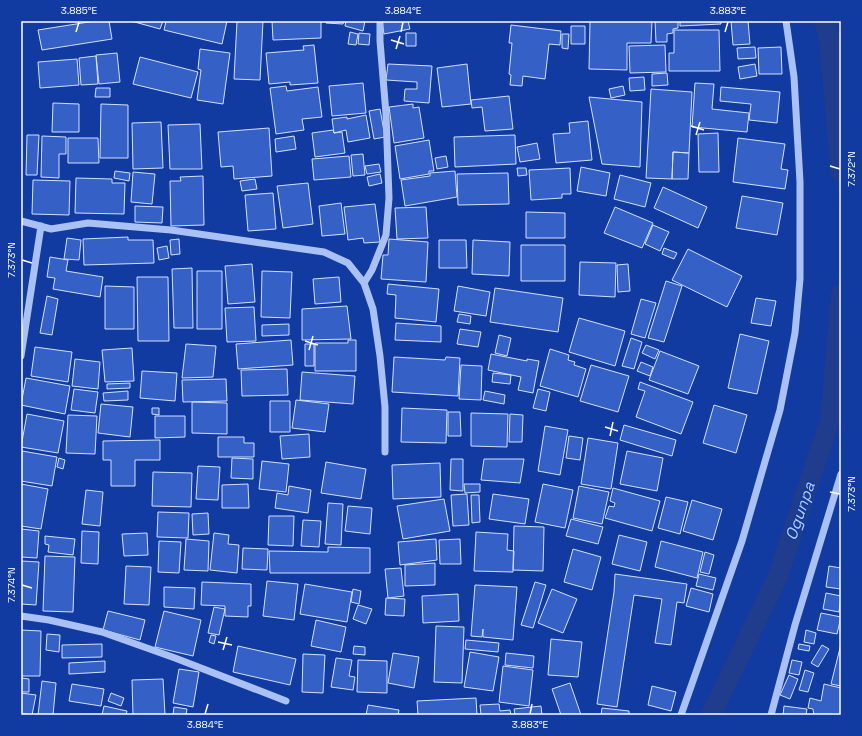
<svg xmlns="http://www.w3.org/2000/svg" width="862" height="736" font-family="'Space Grotesk',sans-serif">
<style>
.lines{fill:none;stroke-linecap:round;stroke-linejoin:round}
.canal{stroke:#1f3d8c;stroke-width:20}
.building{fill:#3561c6;stroke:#d3e0fe}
.minor{stroke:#aac1f5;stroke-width:7}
.ticks{fill:none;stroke:#fff;stroke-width:1.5}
.labels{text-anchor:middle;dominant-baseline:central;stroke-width:3;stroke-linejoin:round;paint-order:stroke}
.water-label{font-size:16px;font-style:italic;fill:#b7ccfb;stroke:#113ba1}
.neatline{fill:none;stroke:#fff;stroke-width:1.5}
.ticks-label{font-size:10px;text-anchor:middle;fill:#fff}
</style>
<rect width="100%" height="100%" fill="#113ba1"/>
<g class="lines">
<path class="canal" d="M824 21 829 40 841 173
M711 715 778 576 830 420 841 294"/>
</g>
<path class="building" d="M95 21H109L112 39 42 50 38 30Z
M131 21H163L160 29Z
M166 21H227L222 44 164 30Z
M237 21H263L260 80 234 79Z
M272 21H321V38L273 40Z
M326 21H344L343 24 326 23Z
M346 21H365L363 31 345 26Z
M382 21H408L410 29 384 34Z
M590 21H652L651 43H627V70L589 69Z
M655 21H678V28L673 29V33L667 34V42H656Z
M680 21H721V24L680 26Z
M731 21H748L750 44 733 45Z
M511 25 561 31 560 45 549 44 545 79 523 76 522 86 510 85 511 75 509 74 512 43H509Z
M571 26H585V44H571Z
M674 30H719L720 71H669V53H674Z
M350 32 358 34 356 45 348 44Z
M359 33 370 34 369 45 358 44Z
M406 33H416V46H406Z
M562 34H569L568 49 562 48Z
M314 45 318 83 290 85V82L269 84 266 53 304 50 303 46Z
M665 45 666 72 630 73 629 46Z
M755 47 756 58 738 59 737 48Z
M781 47 782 74H759L758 48Z
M200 49 230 53 223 104 197 100 201 70 198 69Z
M117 53 120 82 99 84 96 55Z
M96 56 98 84 81 85 79 58Z
M140 57 198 72 191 98 133 84Z
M77 59 79 85 40 88 38 62Z
M388 64 432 66 429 103 404 101 405 89H417V82L386 80Z
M467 64 471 104 442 107 437 68Z
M755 64 757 76 740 79 738 67Z
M667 73 668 85 652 86V74Z
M644 77 645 90 630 91 629 78Z
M363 83 366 113 332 116 329 86Z
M695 83 714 84 712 109 749 113 747 132 692 127Z
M286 86 287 91 318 87 322 117 302 119 304 130 276 134 270 88Z
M623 86 625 95 611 98 609 89Z
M721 87 780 92 777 123 749 120 751 104 720 101Z
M96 88H110V97H95Z
M651 89 692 92 689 153 673 152 672 179 646 178Z
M509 96 513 129 485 131 482 107 472 108 471 100Z
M589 97 642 102 640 167 602 164Z
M53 103 79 104V132H52Z
M101 104 128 105V158H100Z
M413 104V108L419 107 424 138 394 143 389 107Z
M380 109 385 137 374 139 369 111Z
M366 115 370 138 348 142 346 130 334 133 332 119 347 117V119Z
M588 121 592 160 556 163 553 134 570 133 569 123Z
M161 122 163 168 133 169 132 123Z
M200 124 202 169H170L168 125Z
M269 128 272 176 234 179 233 166 221 167 218 132Z
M333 130 334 133 342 132 345 153 315 157 312 133Z
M718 133 719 172H699L698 134Z
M27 135H39L37 175H26Z
M515 135 516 164 455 167 454 137Z
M42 136 66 137V154H59V178L41 177Z
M294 136 296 149 276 152 275 139Z
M68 138H98L99 163H68Z
M738 138 785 144 781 169 788 170 785 189 733 182Z
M429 140 434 171H429V174L400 179 395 146Z
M537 143 540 159 520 162 517 147Z
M673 152 689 153 688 179H672Z
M363 154 365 175 353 176 351 155Z
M349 156 351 177 314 180 312 159Z
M446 156 448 167 437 169 435 158Z
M379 164 381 172 367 174 365 166Z
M581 167 610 173 606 196 577 191Z
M517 168H526L527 175 518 176Z
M570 168 571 194H562V198L531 200 529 170Z
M115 171 130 173 129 181 114 178Z
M455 171 457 197 405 206 401 180 430 176V173Z
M133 172 155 174 152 204 131 202Z
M508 173 509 204 458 205 457 174Z
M380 174 382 183 369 186 367 177Z
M620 175 651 183 645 207 614 199Z
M203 176 204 225 171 226 170 181H181L180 177Z
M76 178 112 179V183H125L124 214 75 213Z
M255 179 257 189 242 191 240 181Z
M33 180 70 181 69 215 32 214Z
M308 183 313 224 283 228 277 186Z
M663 187 707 207 698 228 654 208Z
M273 193 276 229 248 231 245 195Z
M742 196 783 203 777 235 736 228Z
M341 203 345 234 322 236 319 206Z
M375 204 380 242 364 243 363 238 348 240 344 207Z
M135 206 163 207 162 223 135 222Z
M426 207 428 238 397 239 395 208Z
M615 207 653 223 642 248 604 233Z
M526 212 565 213V238H526Z
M653 225 669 232 660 251 645 244Z
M128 237V240H153L154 263 84 265 83 239Z
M67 238 81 240 79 260 64 259Z
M179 239 180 254 171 255 170 240Z
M389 239 428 242 426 282 381 279 383 255H388Z
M439 240H466L467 268H439Z
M473 240 510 242 509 276 472 274Z
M521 245H565V281H521Z
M167 246 169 258 159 260 157 248Z
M664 248 677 253 674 259 662 254Z
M688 249 742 276 727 307 672 280Z
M50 257 68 260 66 271 103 277 100 297 53 289 55 278 47 277Z
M580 262 616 263 615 297 579 295Z
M252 264 255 302 228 304 225 266Z
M628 264 630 291 618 292 617 265Z
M192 268 193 328H174L172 269Z
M197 271H222V329H197Z
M262 271 292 272 290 318 261 317Z
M137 277H168L169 341H138Z
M339 277 341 302 315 304 313 279Z
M666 281 682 286 664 342 648 338Z
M388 284 439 289 436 322 395 318 396 295 387 294Z
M105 286 134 287V329H105Z
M458 286 490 292 486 316 454 311Z
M495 288 563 298 558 332 490 322Z
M47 296 58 299 52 335 40 333Z
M756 298 776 301 771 326 751 323Z
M641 299 656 303 645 338 631 334Z
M347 306 351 339 302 340V309Z
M254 307 256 341 227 342 225 308Z
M459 314 471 316 470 324 457 322Z
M579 318 625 331 615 366 569 352Z
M396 323 441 326V342L395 340Z
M289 324V335L262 336V325Z
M460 329 481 332 478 347 457 344Z
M740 334 769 341 757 394 728 388Z
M499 335 511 338 507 356 495 353Z
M631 338 642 342 634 369 622 366Z
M291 340 293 365 238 369 236 344Z
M348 340H356V371H315V343H348Z
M186 344 216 346 213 377 182 378Z
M305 344H314V366H305Z
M646 345 659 350 655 359 642 353Z
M35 347 72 352 68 382 31 376Z
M132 348 134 381 105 382 102 350Z
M550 349 569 355 568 360 575 362 574 365 586 369 578 397 540 386Z
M660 351 699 366 688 394 649 380Z
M491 354 527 361V359L539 361 533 393 518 390 521 377 488 370Z
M394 357 445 360 446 357 460 358 458 396 392 392Z
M75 359 100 362 98 389 72 386Z
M641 362 653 367 650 376 637 371Z
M461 365 482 366 481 400 459 399Z
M591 365 629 376 618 412 580 401Z
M287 369 288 395 242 396 241 370Z
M142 371 177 373 175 401 140 398Z
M302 372 355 376 353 404 300 400Z
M493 373 511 375 510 384 492 382Z
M26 378 70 386 65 414 21 405Z
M226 379 227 401 183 402 182 380Z
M640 382 693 402 681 434 636 417 645 391 638 389Z
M130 383V388L107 389V384Z
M74 389 98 392 95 413 71 410Z
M538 389 550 392 546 411 533 408Z
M128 391V400L104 401 103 393Z
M485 391 505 395 504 404 483 400Z
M296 400 329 404 325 432 292 428Z
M270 401H290V432H270Z
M192 402 227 403V434L192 433Z
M101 404 133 407 130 437 98 433Z
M714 405 747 415 736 453 703 443Z
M152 408H159V415L152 414Z
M402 408 447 410 446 443 401 442Z
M448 412H460L461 436H448Z
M471 413 508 414 507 447 471 446Z
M27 414 64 421 58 453 21 447Z
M510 414 523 415 522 442H509Z
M68 415 97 416 95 454 66 453Z
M155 416H185V437L155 438Z
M624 425 676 440 672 456 620 440Z
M545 426 568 430 560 475 538 471Z
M309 434 310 457 282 459 280 436Z
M569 436 583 438 580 460 566 458Z
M218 437H244V443H254V457H218Z
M588 438 618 443 611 489 581 484Z
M160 440V460H135V486H111V460H103V441Z
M22 451 57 457 52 486 21 481Z
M627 451 663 458 657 491 620 484Z
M59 458 65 460 63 469 57 467Z
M232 458 253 459V479L231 478Z
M451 459H463V491L450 490Z
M484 459H524L520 483 481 480Z
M262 461 289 464 286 492 259 489Z
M326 462 366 469 361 499 321 493Z
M440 463 441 497 393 499 392 465Z
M198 466 220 467 218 500 196 499Z
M153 472 192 473 191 507 152 506Z
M21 484 48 489 41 529 21 526Z
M248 484 249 508H222V485Z
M464 484H480V492L465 493Z
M543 484 573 490 565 528 535 522Z
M289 486 311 490 308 513 275 508 277 493 288 495Z
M579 486 609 492 602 524 573 518Z
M613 488 660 501 652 531 605 518 609 506 614 507 615 503 610 501Z
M86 490 103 492 100 526 82 524Z
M467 494 469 525 453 526 451 495Z
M493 494 529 499 525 524 489 519Z
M471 495H479L480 522 472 523Z
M666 497 688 502 680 534 658 528Z
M444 499 450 531 403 539 397 506Z
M692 500 722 509 713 540 683 531Z
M328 503 343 504 341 545 325 544Z
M348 506 372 508 370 534 345 531Z
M158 512 189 513 188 538 157 537Z
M208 513 209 534 193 535 192 514Z
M269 516H294L293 546 268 545Z
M571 519 603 527 598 544 566 536Z
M303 520 321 521 319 547 301 546Z
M514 526 544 527 543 571 513 570Z
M21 529 39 531 37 558 21 557Z
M82 531 99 532 98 564 81 563Z
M476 532 508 534 507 550 514 551 513 572 474 571Z
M147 533 148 555 124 556 122 534Z
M214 533 229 535 228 544 239 545 237 573 210 570Z
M619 535 647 542 640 571 612 564Z
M45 536 75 539 73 555 48 552 49 545 45 544Z
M186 539 209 541 208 571 184 570Z
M436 539 437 560 400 565 398 542Z
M460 539 461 564H440L439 540Z
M159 541 181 542 179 573 158 572Z
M661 541 703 552 697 578 655 567Z
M328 547 370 548V573H270L269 551 328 552Z
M243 548 268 549 267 570 242 569Z
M573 549 601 557 592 590 564 582Z
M705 552 714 555 709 574 700 572Z
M45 556 75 557 73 612 43 611Z
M21 561 39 562 36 605 21 604Z
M435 563V585L405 586V565Z
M126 566 151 567 149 605 124 604Z
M829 566 841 568V589L826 587Z
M401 568 404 596 388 598 385 569Z
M615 574 687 584 684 603 677 602 671 645 655 643 662 599 634 595 617 707 597 704 614 592Z
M699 574 716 578 713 590 696 586Z
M267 581 298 584 294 620 263 616Z
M202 582 251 584V606H248V617L225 616V606L201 605Z
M535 582 546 585 533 628 521 625Z
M305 584 352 592 347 622 300 614Z
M475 585 517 587 513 640 483 637V629L482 637 471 636Z
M164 587 195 588 194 609 164 607Z
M691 588 713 594 709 612 686 606Z
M353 589 361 591 359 604 351 602Z
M552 589 577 599 563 633 538 623Z
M826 593 841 596 839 612 823 609Z
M458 594 459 621 423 623 422 596Z
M386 598 405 599 404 616 385 615Z
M358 605 372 609 366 624 353 619Z
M214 607 225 609 219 635 208 633Z
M108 611 145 620 140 640 103 630Z
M164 611 201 620 193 656 155 647Z
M821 613 841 617 837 634 817 630Z
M316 620 346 627 341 652 311 646Z
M436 626 464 627 462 683 434 682Z
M21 630 41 631 40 676H21Z
M806 630 816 633 814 644 804 642Z
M47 634 60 635 59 652 46 650Z
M211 635 216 636 214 644 209 642Z
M551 639 582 642 578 677 548 675Z
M466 640 499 643 498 652 465 649Z
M102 644V657L62 658V645Z
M799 644 810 646 809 651 798 649Z
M841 644V686L831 684Z
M822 645 829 649 818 667 811 663Z
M238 646 296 659 290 685 233 672Z
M354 646 365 647V655L353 654Z
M470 652 499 657 493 691 464 687Z
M393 653 419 657 414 688 388 683Z
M506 653 534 656 533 668 505 665Z
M303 654 325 655 323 693 302 692Z
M336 658 352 660 349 676 355 677 353 690 331 687Z
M358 660 387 661V693L357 692Z
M792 660 802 662 799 675 789 673Z
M105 661V672L69 674V663Z
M503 666 533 670 529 706 499 702Z
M179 669 199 672 193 707 173 703Z
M805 670 814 673 808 692 799 690Z
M789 675 798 679 790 699 780 695Z
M21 678 29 679V692H21Z
M163 679 165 715H133L132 680Z
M42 681 56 683 53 715H38Z
M570 683 581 715H561L552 689Z
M72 684 104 689 101 706 69 701Z
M824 684 841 688V715H814L813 709 808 708 810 698 821 701Z
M652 686 676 692 671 711 648 705Z
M21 693 36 695 32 715 21 713Z
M111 693 124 698 121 706 108 701Z
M476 698 477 715H418L417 701Z
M499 704 500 711 510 710 511 715H481L480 705Z
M368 705 399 710 398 715H366Z
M104 706 127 711 126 715H102Z
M541 706 542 715H515L514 709Z
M784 706 807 709 806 715H783Z
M174 707 187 709 186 715H173Z
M602 708 629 711V715H601Z"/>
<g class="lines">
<path class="minor" d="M21 221 51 229 88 223 171 230 324 252 348 263 364 283 373 309 380 356 385 407V452
M364 283 372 270 386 235 389 198 386 114 380 41V21
M21 356 41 226
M21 616 49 620 102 632 175 658 286 701
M681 715 742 541 780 410 795 333 800 279V182L794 77 786 21
M771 715 795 625 841 474"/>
</g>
<path class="ticks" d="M76 32 79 22M401 32 403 22M725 32 728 22M391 40 404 44M396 49 400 36M691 126 704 130M696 135 700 122M830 166 840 169M22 260 32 263M305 341 318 345M309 350 313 336M605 427 618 431M610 436 613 422M830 492 840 494M22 585 32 588M218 642 232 645M223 650 227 637M205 714 208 704M530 714 532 704"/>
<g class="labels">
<g class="water-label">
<text transform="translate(800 511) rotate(-71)">Ogunpa</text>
</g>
</g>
<rect width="862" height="736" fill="none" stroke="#113ba1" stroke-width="44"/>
<rect x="22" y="22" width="818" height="692" class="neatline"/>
<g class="ticks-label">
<text x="79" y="14">3.885°E</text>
<text x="403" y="14">3.884°E</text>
<text x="728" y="14">3.883°E</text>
<text transform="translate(851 169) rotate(-90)" y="4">7.372°N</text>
<text transform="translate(11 260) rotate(-90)" y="4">7.373°N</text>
<text transform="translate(851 494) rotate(-90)" y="4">7.373°N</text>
<text transform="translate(11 585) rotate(-90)" y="4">7.374°N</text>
<text x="205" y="728">3.884°E</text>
<text x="530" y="728">3.883°E</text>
</g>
</svg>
